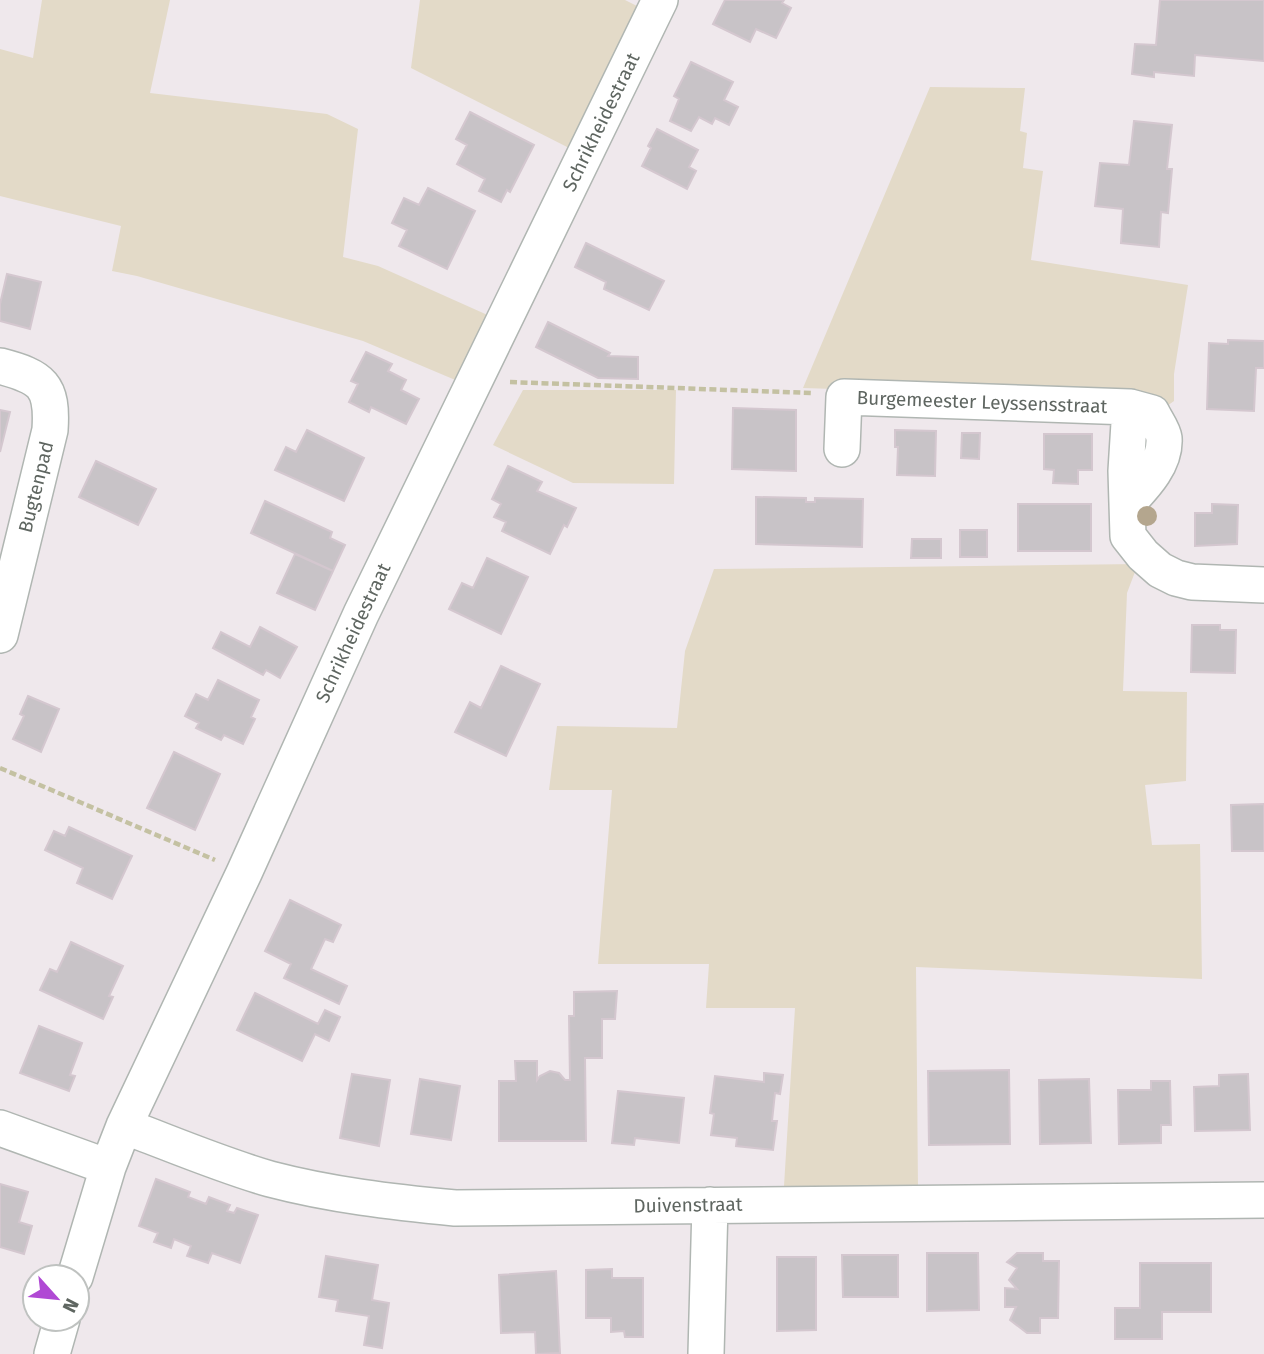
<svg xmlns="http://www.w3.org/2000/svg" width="1264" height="1354" font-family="'Fira Sans',sans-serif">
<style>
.green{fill:#e3dac8}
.building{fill:#c8c3c7;stroke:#d4c7cf;stroke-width:2}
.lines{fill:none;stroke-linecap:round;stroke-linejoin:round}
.minor-casing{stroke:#b0b6b2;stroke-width:38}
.path{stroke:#c4c1a2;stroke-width:4.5;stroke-dasharray:7 3.5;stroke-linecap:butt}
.minor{stroke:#fff;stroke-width:35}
.tree{fill:#b4a68e}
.labels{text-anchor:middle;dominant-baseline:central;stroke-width:7;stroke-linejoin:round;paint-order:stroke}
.street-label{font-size:19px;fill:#5f6661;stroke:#fff}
</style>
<rect width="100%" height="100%" fill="#efe8ec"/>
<path class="green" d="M42 0H170L150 93 327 114 358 129 343 257 378 266 492 317 460 382 363 341 137 276 112 271 121 226 0 196V49L33 58Z
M420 0H625L641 8 573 150 411 68Z
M930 87 1025 88 1020 131 1027 133 1023 168 1043 171 1031 260 1188 285 1174 374V401L1167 406 1151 399 803 388Z
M523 390H676L674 484 573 483 493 445Z
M1138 564 1127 593 1123 691 1187 692 1186 781 1145 785 1152 845 1200 844 1202 979 916 967 918 1188 784 1186 795 1008H706L709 964H598L612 790H549L557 726 677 728 685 651 714 569Z"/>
<path class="building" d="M725 0H784L782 3 791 8 776 38 756 29 750 42 713 24Z
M1160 0H1264V61L1195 55 1194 76 1154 72V77L1132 74 1135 44 1156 45Z
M691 62 733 82 724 100 738 107 729 125 715 118 712 124 699 117 691 131 670 121 679 99 674 96Z
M470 112 534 145 510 192 507 190 501 202 479 191 485 179 457 164 467 145 456 139Z
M1134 121 1172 125 1167 169H1172L1168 213 1161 212 1159 247 1121 243 1123 209 1095 206 1100 163 1129 165Z
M657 129 698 150 689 167 696 171 687 189 642 166 651 148 648 146Z
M428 188 475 211 447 269 399 246 407 230 392 223 404 198 419 205Z
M586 243 664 281 649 310 604 289 606 282 575 267Z
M7 274 41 282 30 329 0 321V304Z
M548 322 610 353 608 356 638 357V379L598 378 536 347Z
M1228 340 1264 341V368H1256L1254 411 1207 409 1209 343 1228 344Z
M366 352 392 364 388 371 406 380 401 390 419 399 406 424 371 407 369 412 349 402 358 384 351 381Z
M733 408 796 410V471L732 469Z
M0 410 10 412 0 452Z
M307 430 364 458 344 501 275 470 286 447 296 452Z
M895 430 936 431 935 476 897 475 898 447H895Z
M962 433H980L979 459 961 458Z
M1044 434H1092V470H1078V484L1053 483 1054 470 1044 469Z
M96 461 156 489 138 525 79 497Z
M508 466 542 482 537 491 576 508 567 527 564 525 550 554 502 531 506 522 494 517 501 504 492 499Z
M756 497 806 498V502H815V498L863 499 862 547 756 544Z
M265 501 332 532 330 538 345 545 333 571 251 533Z
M1018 504H1091V551H1018Z
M1212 504 1238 505 1237 544 1195 546V513H1212Z
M960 530H987V557H960Z
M912 539H941V558H911Z
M295 554 333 571 315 610 277 593Z
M487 558 528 577 501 634 449 609 462 583 473 588Z
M1192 625H1220V630H1236L1235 673 1191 672Z
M260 627 297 647 280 678 266 670 263 675 213 648 221 632 250 647Z
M501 666 540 684 506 756 455 732 470 702 481 708Z
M218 680 259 700 251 717 255 719 243 744 224 735 221 740 196 728 199 723 185 716 196 694 208 700Z
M28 696 59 709 41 752 13 739 24 716 20 714Z
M174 752 220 774 195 830 147 808Z
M1264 804V851H1232L1231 805Z
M69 827 132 856 112 899 77 883 83 868 45 850 54 831 65 836Z
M290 900 341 925 333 942 325 939 311 969 347 986 339 1004 284 978 291 964 265 951Z
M71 942 123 966 109 996 113 997 103 1019 40 990 50 969 57 972Z
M617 991 615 1019H602V1058H585L586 1141H499V1081H516L515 1061H537V1080L540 1076 550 1071 559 1073 565 1080H570L569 1016H574V992Z
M255 993 318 1024 325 1010 340 1017 329 1041 315 1034 302 1061 237 1030Z
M39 1026 82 1043 70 1075 75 1076 69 1091 20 1073Z
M1009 1070 1010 1144 929 1145 928 1071Z
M764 1073 783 1075 780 1094 775 1093 772 1121H777L773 1150 736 1146 737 1138 711 1135 714 1114 710 1113 715 1076 764 1082Z
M352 1074 390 1080 379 1146 340 1138Z
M1248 1074 1250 1130 1195 1131 1194 1087 1219 1086V1075Z
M420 1079 460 1086 451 1140 411 1134Z
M1089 1079 1091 1143 1040 1144 1039 1080Z
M1151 1081H1170L1171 1125H1161V1143L1119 1144 1118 1090H1151Z
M618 1091 684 1098 679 1143 635 1138 634 1145 612 1143Z
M156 1179 190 1192 188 1197 206 1204 209 1197 230 1205 227 1211 234 1213 237 1208 258 1215 240 1263 212 1253 208 1263 187 1256 191 1246 174 1239 171 1248 154 1242 158 1233 139 1226Z
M0 1184 28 1192 19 1222 32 1226 24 1254 0 1247Z
M927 1253H978L979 1310 927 1311Z
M1017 1253H1043V1261H1059L1058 1318H1040V1333H1027L1010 1320 1016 1307H1005V1288L1017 1289 1009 1280 1017 1268 1007 1262Z
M842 1255H898V1297H843Z
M326 1256 378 1265 372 1300 389 1303 382 1348 364 1345 369 1316 336 1311 338 1300 319 1297Z
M777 1257H816V1330L777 1331Z
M1140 1263H1211V1312H1162V1339H1115V1308H1140Z
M612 1269V1278H643V1337H625L624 1331 611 1332V1318H586V1270Z
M556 1271 560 1353 536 1354 535 1332 501 1333 499 1275Z"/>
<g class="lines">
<defs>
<path id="minor" d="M0 366C42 377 53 385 50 430L0 635
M1130 407 1126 471 1128 536 1143 555 1160 570 1176 578 1192 582 1264 585
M842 449 844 397 1130 407 1152 413C1155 420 1163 430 1164 438 1166 464 1143 487 1127 504
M124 1126C172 1144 221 1165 270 1179 331 1195 392 1202 455 1208L1264 1200
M0 1128 108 1167
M75 1277 108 1167 124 1126 244 873 361 614 660 0
M52 1354 62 1319
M706 1354 710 1205"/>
</defs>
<use href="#minor" class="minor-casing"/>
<path class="path" d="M510 382 812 393
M0 768 215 860"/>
<use href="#minor" class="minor"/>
</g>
<circle class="tree" cx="1147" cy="516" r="10"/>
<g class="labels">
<g class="street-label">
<text transform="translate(601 122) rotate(-64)">Schrikheidestraat</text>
<text transform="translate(982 402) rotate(2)">Burgemeester Leyssensstraat</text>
<text transform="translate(36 487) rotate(-76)">Bugtenpad</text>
<text transform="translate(353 633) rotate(-65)">Schrikheidestraat</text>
<text transform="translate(688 1205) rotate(-1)">Duivenstraat</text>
</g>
</g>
<g transform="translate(56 1298) rotate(117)"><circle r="33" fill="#ffffff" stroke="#bfc2c0" stroke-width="2"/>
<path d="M0-5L12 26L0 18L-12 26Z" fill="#b049d4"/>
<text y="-10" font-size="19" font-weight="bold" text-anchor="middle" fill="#5f6661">N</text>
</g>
</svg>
